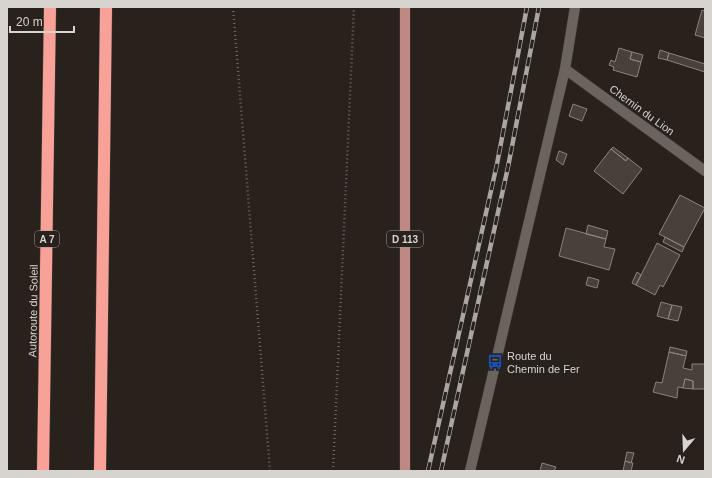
<svg xmlns="http://www.w3.org/2000/svg" width="712" height="478" font-family="Arial,sans-serif">
<style>
.building{fill:#48403b;stroke:#8a827c}
.lines{fill:none;stroke-linecap:round;stroke-linejoin:round}
.minor-casing{stroke:#443f3a;stroke-width:11}
.primary-casing{stroke:#443f3a;stroke-width:11}
.motorway-casing{stroke:#443f3a;stroke-width:13}
.path{stroke:#6e6864;stroke-width:2.5;stroke-dasharray:1 3;stroke-linecap:butt}
.minor{stroke:#6b635d;stroke-width:10}
.primary{stroke:#bf8880;stroke-width:10}
.motorway{stroke:#f7a198;stroke-width:12}
.rail-casing{stroke:#aaa6a1;stroke-width:4.5}
.rail{stroke:#28211c;stroke-width:3;stroke-dasharray:9;stroke-linecap:butt}
.labels{text-anchor:middle;dominant-baseline:central;stroke-width:3;stroke-linejoin:round;paint-order:stroke}
.shield{fill:#28211c;stroke:#a29e99;stroke-width:1}
.shield-label{font-size:10px;font-weight:bold;fill:#d7d3cf}
.street-label{font-size:11px;fill:#d7d3cf;stroke:#28211c}
.poi-label{font-size:11px;fill:#d7d3cf;stroke:#28211c;text-anchor:start}
</style>
<rect width="100%" height="100%" fill="#28211c"/>
<path class="building" d="M702 10 705 11V38L695 35Z
M619 48 632 52 630 59 641 62 637 77 613 70 614 67 609 65 611 60 615 62Z
M660 50 669 53 667 60 658 58Z
M632 52 643 55 641 62 630 59Z
M669 53 705 64V72L667 60Z
M573 104 587 109 582 121 569 116Z
M613 147 628 158 626 161 611 149Z
M611 149 626 161 628 158 642 169 623 194 594 171Z
M559 151 567 154 563 165 556 160Z
M680 195 705 208 684 247 659 234Z
M588 225 608 231 606 239 586 234Z
M566 228 606 239 604 247 615 249 609 270 559 256Z
M665 237 684 247 682 252 663 242Z
M657 243 680 255 663 287 660 285 655 295 636 285Z
M637 272 641 275 636 285 632 283Z
M588 277 599 280 597 288 586 285Z
M661 302 672 305 668 319 657 316Z
M672 305 682 307 678 321 668 319Z
M670 347 687 351 686 356 669 352Z
M669 352 686 356 683 368 692 370V364H705V389H693V381L685 379 683 388 678 387 677 398 653 392 656 382 662 383Z
M685 379 693 381V389L683 388Z
M627 452 634 453 631 463 625 461Z
M625 461 633 463 631 471H623Z
M542 463 556 467 554 471H540Z"/>
<g class="lines">
<defs>
<path id="minor" d="M565 69 705 171
M470 471 565 69 575 7"/>
<path id="primary" d="M405 471V7"/>
<path id="motorway" d="M43 471 50 7
M100 471 106 7"/>
</defs>
<use href="#minor" class="minor-casing"/>
<use href="#primary" class="primary-casing"/>
<use href="#motorway" class="motorway-casing"/>
<path class="path" d="M233 7 270 471
M333 471 354 7"/>
<use href="#minor" class="minor"/>
<use href="#primary" class="primary"/>
<use href="#motorway" class="motorway"/>
<defs>
<path id="rail" d="M428 471 497 164 527 7
M441 471 508 167 539 7"/>
</defs>
<use href="#rail" class="rail-casing"/>
<use href="#rail" class="rail"/>
</g>
<defs>
<symbol id="bus-bare" viewBox="-9 -9 18 18"><path d="M-5-6H5V4H4V6H2V4H-2V6H-4V4H-5ZM-3.5-4V0h7V-4ZM-3.5 1.2v1.5H-2V1.2ZM2 1.2v1.5H3.5V1.2Z" fill="#1a4fb4" stroke="#28211c" stroke-width="2.5" paint-order="stroke"/></symbol>
</defs>
<g fill-rule="evenodd">
<use href="#bus-bare" x="484" y="351" width="22" height="22"/>
</g>
<g class="labels">
<g class="shield">
<rect x="35" y="231" width="24" height="16" rx="3"/>
<rect x="387" y="231" width="36" height="16" rx="3"/>
</g>
<g class="shield-label">
<text x="47" y="239">A 7</text>
<text x="405" y="239">D 113</text>
</g>
<g class="street-label">
<text transform="translate(642 110) rotate(36)">Chemin du Lion</text>
<text transform="translate(33 311) rotate(-89)">Autoroute du Soleil</text>
</g>
<g class="poi-label">
<text x="507" y="356">Route du<tspan x="507" dy="13">Chemin de Fer</tspan></text>
</g>
</g>
<rect width="712" height="478" fill="none" stroke="#d7d3cf" stroke-width="16"/>
<g transform="translate(684 450) rotate(199)" stroke="#28211c" stroke-width="3" paint-order="stroke">
<path d="M0-3L7 15L0 10L-7 15Z" fill="#d7d3cf"/>
<text y="-6" font-size="11" font-weight="bold" text-anchor="middle" fill="#d7d3cf">N</text>
</g>
<path d="M10 26v6h64v-6" fill="none" stroke="#d7d3cf" stroke-width="2"/>
<text x="16" y="26" font-size="12" fill="#d7d3cf" stroke="#28211c" stroke-width="3" paint-order="stroke">20 m</text>
</svg>
